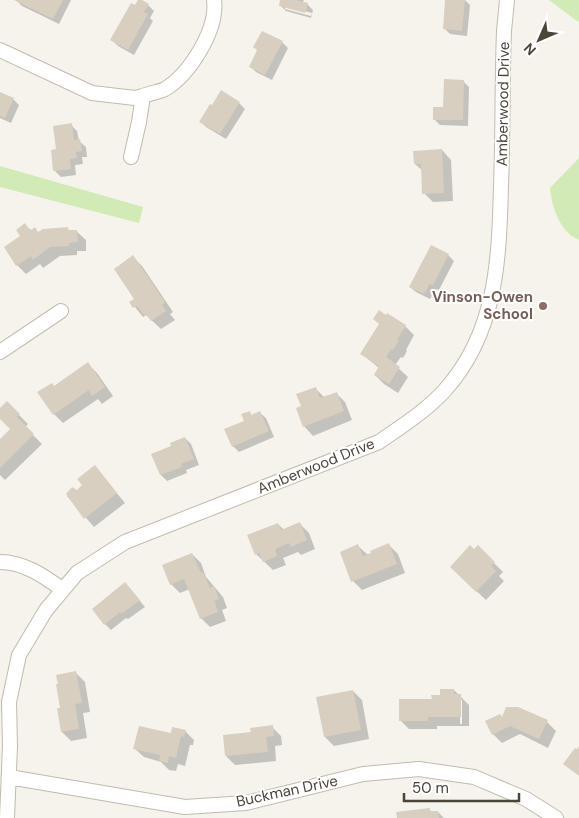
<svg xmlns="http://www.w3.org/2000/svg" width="579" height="818" font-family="'DM Sans',sans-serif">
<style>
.green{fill:#d2eab5}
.shadow{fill:#0003;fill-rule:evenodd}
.building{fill:#d8cfc1}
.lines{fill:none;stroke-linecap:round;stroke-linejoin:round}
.street-casing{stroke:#c2bbae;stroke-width:16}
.street{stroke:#fff;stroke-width:14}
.education-dot{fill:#8d6e63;stroke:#fff;stroke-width:2}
.labels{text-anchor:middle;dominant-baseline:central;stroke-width:4;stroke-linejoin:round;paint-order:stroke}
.street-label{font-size:15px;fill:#4b4439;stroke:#fff}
.education-label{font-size:15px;font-weight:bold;fill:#785e54;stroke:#fff;text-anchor:end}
</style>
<rect width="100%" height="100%" fill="#f6f3ec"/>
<path class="green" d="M549 0H579V22L577 21Z
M579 158V240C560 232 552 208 550 188Z
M0 166 143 207 139 223 0 187Z"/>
<path class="shadow" d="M16 0H71L59 24 22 6Z
M281 0H304L302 3 307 4 313 10 311 18 286 11 280 5ZM285 6 312 13 311 16 285 9Z
M447 0H465L470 5 467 36 450 34 444 28Z
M148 5 154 11 150 18 153 21 134 55 118 46 112 40 136 7Z
M282 42 288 48 272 80 256 72 250 66 258 51Z
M463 81 469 87 468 126 440 125 434 119 444 109Z
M0 93 13 99 19 105 11 123 0 118Z
M239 103 245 109 226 139 206 127 200 121Z
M71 125 77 131 79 141 86 147 87 157H82L83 164 75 165 76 175 61 177 55 171 58 150Z
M442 150 451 160 453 201 433 202 424 193 423 171 415 164Z
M25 225 32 231 39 233 68 229 70 231H76L86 240V251H77V255L60 256 43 268 40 264 26 274 17 265 21 237Z
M448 255 454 261 439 290 436 289 430 299 416 292 410 287Z
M133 257 142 266 173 312 170 314 175 320 161 329 146 315 143 317 131 302 136 299Z
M387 315 405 326 414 335 406 350 407 351 403 358 401 357 395 365 408 377 398 393 384 384 375 375 379 368 362 354Z
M88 364 97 373 113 396 102 404 98 399 63 423 54 414V387Z
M315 388 325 398 336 393 345 402 352 420 313 436 304 426 303 407Z
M7 403 28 424 25 427 42 444 5 480 0 475V441L12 429 0 418V410Z
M249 412 252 416 260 413 266 418 274 437 239 452 233 446Z
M185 438 191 444 199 465 186 470 187 473 167 481 161 475 153 454 173 446Z
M95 467 125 503 94 527 67 496 78 491 84 485Z
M278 524 284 530 300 524 309 533 315 549 301 555 298 552 283 558 286 565 273 570 256 554Z
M389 545 398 554 405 573 362 590 353 581 358 546 368 555Z
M478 547 503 572 499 576 504 581 486 600 451 567Z
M192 554 201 563 206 577 223 597 227 608 222 610 226 621 210 627 201 618 190 589 180 593 171 584Z
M131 590 145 607 128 619 126 618 111 630 105 624Z
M76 673 85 682 90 712 83 713 87 738 71 741 62 732 61 709Z
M454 690 469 705V726H437V729H409L400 720 433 700ZM460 698 462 700V724H460Z
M353 691 362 700 369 739 334 746 325 737Z
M503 718 547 722 556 731 548 748 520 734 502 743 493 734Z
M272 727 281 736 282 745 275 746 276 761 235 765 226 756 252 733Z
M185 731 194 740 193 745H190L185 766 178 764 176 771 169 770 161 762 144 757 134 748Z
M429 809 432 812H438L444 818H398Z"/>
<path class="building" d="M14 0H63L53 19Z
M138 0H142L149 4 144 12 148 14 128 50 110 40 131 3 135 5Z
M280 0H296L308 3 305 13 279 6Z
M445 0H465L462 31 443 29Z
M262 31 283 41 265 75 249 67 257 50 253 47Z
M444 79 464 80 463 120H433V107H443Z
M221 90 240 102 220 134 199 122 210 104 212 105Z
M0 92 14 98 5 118 0 116Z
M72 123 74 140 80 139 82 151 76 152 77 158 70 159 71 169 53 171 51 150 56 149 53 126Z
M442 149 444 193 422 194 421 164H414L413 151Z
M25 223 30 231 35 227 38 232 43 229 68 227V230H77L78 242 69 243V246L50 247 33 260 31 256 16 266 4 247 20 236 16 230Z
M431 245 449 254 433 285 430 284 424 294 409 287Z
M133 255 165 302 162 305 166 311 151 321 146 314 144 315 137 306 133 308 129 302 134 299 114 269Z
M379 310 386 315 387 313 406 325 397 340 399 341 393 350 391 349 386 357 400 367 389 384 374 375 379 366 360 354 379 324 373 319Z
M88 362 105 387 92 396 89 390 53 415 37 392 52 383 54 386Z
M316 387 320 398 337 392 344 411 303 427 296 408 301 406 296 394Z
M7 401 20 414 17 417 34 434 0 468V439L10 429 0 419V408Z
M250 411 251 415 260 411 269 431 232 447 224 429 244 421 241 414Z
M185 437 194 459 181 464 182 467 160 475 151 454 171 446 170 443Z
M95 465 117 493 84 519 66 494 72 487 77 490 82 485 77 479Z
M300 522 307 540 291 547 289 543 275 549 277 556 263 562 259 553 255 555 247 535 278 523 281 530Z
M389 543 397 564 351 582 340 552 358 544 363 556 371 553 370 551Z
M470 545 474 549 478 545 495 562 491 566 496 571 476 592 450 567Z
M192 553 201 573 203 572 210 588 214 586 219 599 214 601 218 612 200 619 184 579 170 585 162 565Z
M125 582 140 600 121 614 120 612 104 625 92 609Z
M76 671 82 703 75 704 79 729 61 732 57 708H60L56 684H58L56 675Z
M440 689H454V694H461V717H428V721H399V699H432L431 695H440Z
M353 690 361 730 324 737 316 697Z
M506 707H518L548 720 539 739 510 726 492 735 485 721 500 714 502 717Z
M273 725 274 736 266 737 268 752 225 756 223 735 251 732 250 728Z
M139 726 171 733 172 727 186 730 184 737 181 736 176 758 169 756 168 763 159 761 160 755 133 749Z
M579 746V776L563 764 575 748 577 749Z
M430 808V811H438L439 818H397L396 812Z"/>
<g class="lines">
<defs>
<path id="street" d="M0 50 92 93 135 98 143 96
M131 157 139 122 143 96C150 93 159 92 165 89 190 74 218 29 214 0
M0 352 61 311
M0 562C24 562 44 576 63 590
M9 777 185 807 246 803 363 774 419 769 474 777 526 799 556 818
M7 818 10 746 9 702 19 655 46 610 77 573 125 542 379 442C402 426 426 411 445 390 497 332 499 260 501 186 503 135 502 83 504 31L507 0"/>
</defs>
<use href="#street" class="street-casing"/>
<use href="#street" class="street"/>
</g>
<circle class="education-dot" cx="543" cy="306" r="5"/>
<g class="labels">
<g class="street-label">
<text transform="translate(503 104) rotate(-89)">Amberwood Drive</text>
<text transform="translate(316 466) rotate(-22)">Amberwood Drive</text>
<text transform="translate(287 791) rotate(-12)">Buckman Drive</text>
</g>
<g class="education-label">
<text x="533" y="297">Vinson-Owen<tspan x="533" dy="17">School</tspan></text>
</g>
</g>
<g transform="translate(539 40) rotate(225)" stroke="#ffffff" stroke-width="4" paint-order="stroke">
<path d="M0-4L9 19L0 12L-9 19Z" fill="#4b4439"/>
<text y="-8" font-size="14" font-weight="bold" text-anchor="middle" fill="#4b4439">N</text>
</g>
<path d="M404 793v8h115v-8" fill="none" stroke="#4b4439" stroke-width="2.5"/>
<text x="412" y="793" font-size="15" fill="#4b4439" stroke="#ffffff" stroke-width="4" paint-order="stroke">50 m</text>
</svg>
